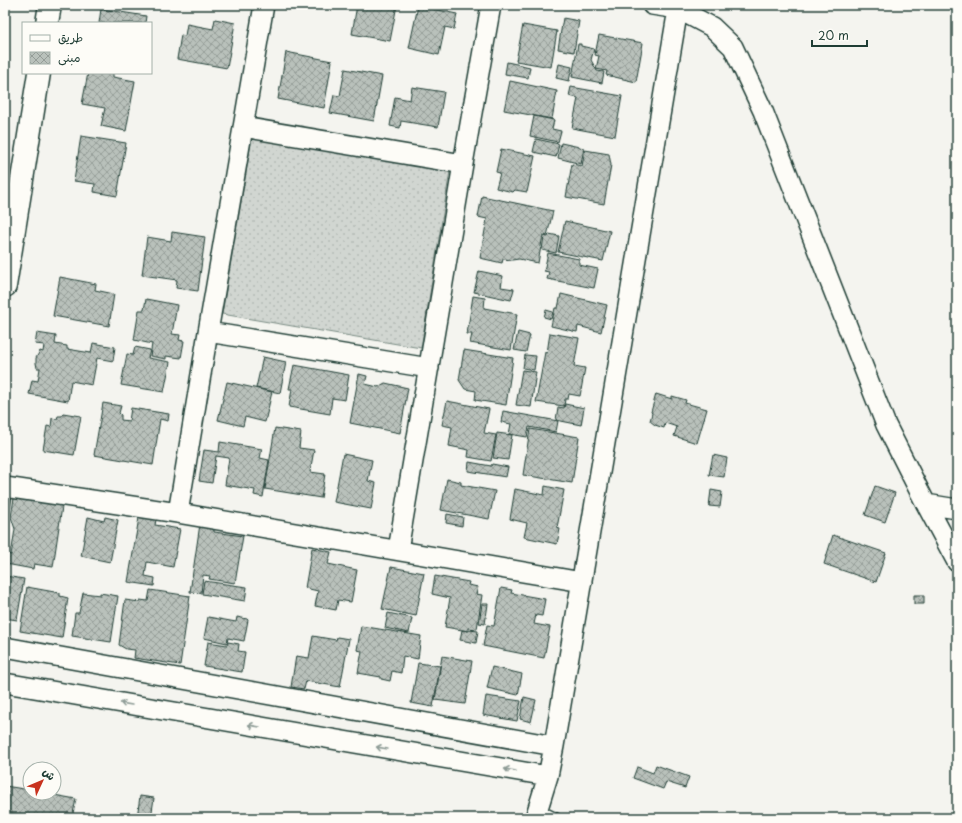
<svg xmlns="http://www.w3.org/2000/svg" width="962" height="823" font-family="'Playpen Sans','Playpen Sans Arabic',sans-serif">
<style>
.grass{fill:url(#grass-dots);stroke:#788a82}
.building{fill:url(#building-cross-hatch);stroke:#1f3d34}
.lines{fill:none;stroke-linecap:round;stroke-linejoin:round}
.lane-casing{stroke:#1f3d34;stroke-width:12}
.street-casing{stroke:#1f3d34;stroke-width:22}
.secondary-casing{stroke:#1f3d34;stroke-width:25}
.lane{stroke:#fdfcf7;stroke-width:9}
.street{stroke:#fdfcf7;stroke-width:19}
.secondary{stroke:#fdfcf7;stroke-width:22}
.oneway{stroke:#8e9c96}
</style>
<defs>
<pattern id="grass-dots" width="8" height="8" patternUnits="userSpaceOnUse"><rect width="8" height="8" fill="#d1d6d1"/><path d="M2 2h.1M6 6h.1" fill="none" stroke="#b3b9b4" stroke-width="1.8" stroke-linecap="round"/></pattern>
<pattern id="building-cross-hatch" width="8" height="8" patternUnits="userSpaceOnUse"><rect width="8" height="8" fill="#b9c1bb"/><path d="M0 0l8 8M0 8l8-8" fill="none" stroke="#969e99"/></pattern>
</defs>
<rect width="100%" height="100%" fill="#f4f4ef"/>
<filter id="ink" filterUnits="userSpaceOnUse"><feTurbulence type="fractalNoise" baseFrequency=".025" numOctaves="2"/><feDisplacementMap in="SourceGraphic" scale="8" xChannelSelector="R" yChannelSelector="G"/><feConvolveMatrix kernelMatrix="1 2 1 2 8 2 1 2 1" color-interpolation-filters="sRGB"/></filter>
<g filter="url(#ink)">
<path class="grass" d="M252 137 450 171 421 348 222 314Z"/>
<path class="building" d="M357 5H397L390 41 352 34Z
M418 6 457 14 454 29 445 27 439 55 409 48Z
M101 9 146 16 145 23H99Z
M563 18 579 21 574 52 558 49Z
M215 19 235 23 227 68 177 59 181 35 185 36 187 24 213 29Z
M523 25 557 31 551 67 516 61Z
M599 35 643 43 636 82 606 75 607 71 596 69 599 56 595 55Z
M578 44H581V46L594 49 591 60 597 71 604 72 602 83 572 77Z
M286 52 332 61 324 108 278 99Z
M507 62 530 67 528 78 505 74Z
M559 64 572 67 569 81 556 78Z
M345 69 382 76 374 121 330 113 334 95 340 96Z
M88 73H113V77L135 81 126 131 101 126 105 108 82 104Z
M510 81 557 91 552 119 504 110Z
M412 87 444 92 438 127 401 121 400 128 390 126 395 97 410 100Z
M571 87 622 96 615 136 572 128 578 98 569 96Z
M534 116 554 120 552 129 561 131 558 142 530 136Z
M81 136 126 143 117 196 94 192 95 184 74 181Z
M536 139 559 144 556 157 533 152Z
M561 143 584 148 581 164 558 158Z
M501 149 535 156 527 192 515 190 513 192 496 188 500 173 496 172Z
M585 150 609 154 611 165 604 204 566 197 572 164 582 166Z
M482 196 553 211 547 236 543 235 538 263 519 259 512 260 503 259 502 263 480 258 487 219 478 217Z
M565 221 610 231 603 261 558 252Z
M172 232 205 237 198 291 176 288 177 280 142 275 147 237 171 241Z
M549 234 559 236 556 253 542 250 544 236 548 237Z
M548 253 579 259V265L598 269 594 288 547 279 549 272 544 271Z
M479 271 503 276 501 287 514 289 511 300 474 292Z
M60 277 96 284 95 290 114 294 109 326 53 316Z
M561 294 607 305 601 332 578 326 577 332 551 326 555 308H558Z
M473 296 485 298 484 308 517 314 511 350 470 343 472 334H467Z
M146 299 177 305 172 334 180 335 179 340 184 341 181 358 166 356V359L150 356 152 344 134 340 139 310H144Z
M546 310 553 312 551 319 544 317Z
M518 332 530 335 526 352 514 350Z
M37 333 56 336 55 344 67 346V349L91 353 93 343 115 347 113 361 97 358 92 385 71 381 68 401 29 394 32 380 38 381 40 368H37L36 363V358L40 351 43 352 44 345 35 344Z
M550 333 579 338 574 366 585 368 580 396 569 394 568 399H565L564 406 536 402 545 352 547 353Z
M135 347 150 350 148 358 170 362 164 392 121 385 127 354 133 355Z
M464 350 513 358 506 405 475 400 476 391 465 389 459 380Z
M525 355 536 356 534 370 523 368Z
M263 357 286 362 280 393 256 388Z
M294 365 349 375 345 400 332 398 330 414 289 407 292 389H289Z
M522 370 536 372 531 407 516 405Z
M359 374 367 376 365 384 378 387 385 383 408 388 400 433 350 423Z
M227 382 272 392 265 422 245 417 243 426 218 420Z
M656 394 672 399V396L686 400 685 403 707 409 697 443 674 436 677 427 665 423 664 428 655 425 650 421 652 413 651 412Z
M447 401 489 409 484 433 496 435 491 461 468 457 469 450 449 446 452 427 442 425Z
M103 403 121 406 119 413 121 415V420L129 421 131 408 169 414 168 421 160 419 153 465 94 455Z
M565 404 584 408 581 425 556 420 558 407 564 408Z
M503 411 558 421 556 432 529 427 527 437 509 434 511 424 501 422Z
M63 413 81 416 74 455 43 450 47 426 51 427 52 418 57 419 58 416H62Z
M275 428 301 432 299 448 314 450 310 472 325 474 321 498 265 489Z
M530 429 579 437 572 483 523 475Z
M497 433 512 435 508 460 493 458Z
M220 442 262 449 260 458 269 460 263 497 254 495 255 490 225 485 229 458 216 456 212 483 199 481 204 450 219 452Z
M343 454 372 460 368 481 376 483 371 509 334 502Z
M713 455 727 458 724 477 709 475Z
M469 462 491 466 492 464 508 467 506 477 468 471Z
M447 479 461 482V485L495 491 489 519 441 510Z
M545 486 564 490 557 528 560 529 557 544 524 537 527 523 510 519 515 489 544 495Z
M875 486 895 493 885 522 865 515Z
M5 490 13 491 10 509H5Z
M711 490 722 492 720 507 709 506Z
M15 492 63 500 53 567 34 564 33 569 6 564 7 554 11 555 15 529 11 517Z
M140 512 157 515 155 525 180 529 173 567 147 562 145 576 155 578 154 586 128 582Z
M447 514 463 517 462 526 446 523Z
M88 517 104 521 105 517 118 520 110 562 81 556Z
M200 524 214 526V532L243 536 235 583 209 579 210 576 203 575 201 593 190 592Z
M833 535 886 553 876 582 824 564Z
M312 548 331 552 328 564 357 570 351 602 338 600 336 610 315 606 318 591 305 588Z
M391 567 424 573 416 616 382 609Z
M5 576 24 579 17 620 5 618Z
M435 576 469 582 468 585 478 587 476 594 482 595 477 629 468 628V631L445 627 450 598 432 594Z
M204 581 247 587 245 601 202 594Z
M27 587 60 593V596L68 598 62 638 20 631Z
M501 588 512 590 511 593 545 599 542 616 536 615 534 624 550 627 544 658 483 646 487 625 494 626Z
M150 590 190 596 180 665 134 658 135 650 126 649 119 645 125 600 140 602V600L148 601Z
M83 593 100 595V593L118 596 111 642 72 636 75 613H79Z
M914 595H924V604H914Z
M482 604H488L485 624 479 623Z
M388 613 412 618 409 633 385 628Z
M208 617 236 622 237 617 247 619 248 620 244 641 228 638 227 643 204 638Z
M361 626 421 636 418 659 403 656 401 673 392 671 390 681 381 679V677L358 673 362 651 357 650Z
M462 630 469 631V630L478 631 476 643 460 640Z
M313 636 336 640 337 637 349 639 340 687 306 681 304 689 291 687 296 656 309 658Z
M208 642 227 645 228 642 239 644 238 651 245 652 242 672 204 666Z
M442 656 472 661 465 704 435 700Z
M418 663 440 666 433 707 411 703Z
M492 667 522 674 518 695 487 688Z
M486 696 521 701 517 721 483 715Z
M524 697 536 700 531 722 520 719Z
M656 765 689 777 685 788 666 782 663 789 633 778 637 767 653 773Z
M5 786 30 790V793H43L76 799 72 818H5Z
M140 796 154 798 151 818H137Z"/>
<g class="lines">
<defs>
<path id="lane" d="M538 809 556 818"/>
<path id="street" d="M264 5 208 332 429 368
M678 9 712 27 733 47 763 111 886 425 926 504 957 562
M243 127 463 164
M5 487 178 513 582 582
M926 504 957 509
M178 513 208 332
M398 550 463 164 491 5
M5 647 554 746
M5 683 548 776
M535 818 548 776 554 746 678 9 652 5"/>
<path id="secondary" d="M47 23 50 5
M5 286 39 73"/>
</defs>
<use href="#lane" class="lane-casing"/>
<use href="#street" class="street-casing"/>
<use href="#secondary" class="secondary-casing"/>
<use href="#lane" class="lane"/>
<use href="#street" class="street"/>
<use href="#secondary" class="secondary"/>
</g>
<defs><path id="oneway-shaft" d="M-6 0H5M1.5-3L5.5 0L1.5 3" fill="none" stroke-width="1.6" stroke-linecap="round" stroke-linejoin="round"/></defs>
<g class="oneway">
<use href="#oneway-shaft" transform="translate(126 704) rotate(-170)"/>
<use href="#oneway-shaft" transform="translate(254 726) rotate(-170)"/>
<use href="#oneway-shaft" transform="translate(382 748) rotate(-170)"/>
<use href="#oneway-shaft" transform="translate(510 770) rotate(-170)"/>
</g>
</g>
<rect width="962" height="823" fill="none" stroke="#fdfcf7" stroke-width="20"/>
<rect x="10" y="10" width="942" height="803" fill="none" stroke="#1f3d34" stroke-width="1.5" filter="url(#ink)"/>
<rect x="22" y="22" width="130" height="52" fill="#fdfcf7" stroke="#a4b0a9"/>
<rect x="30" y="35" width="20" height="6" fill="#fdfcf7" stroke="#a4b0a9"/>
<text x="58" y="42" font-size="12" fill="#1f3d34">طريق</text>
<rect x="30" y="52" width="20" height="12" fill="url(#building-cross-hatch)" stroke="#a4b0a9"/>
<text x="58" y="62" font-size="12" fill="#1f3d34">مبنى</text>
<g transform="translate(42 781) rotate(46)"><circle r="19" fill="#fdfcf7" stroke="#a4b0a9"/>
<path d="M0-3L7 15L0 10L-7 15Z" fill="#c8321e"/>
<text y="-6" font-size="11" font-weight="bold" text-anchor="middle" fill="#1f3d34">ش</text>
</g>
<path d="M812 40v6h55v-6" fill="none" stroke="#1f3d34" stroke-width="2"/>
<text x="818" y="40" font-size="12" fill="#1f3d34" stroke="#fdfcf7" stroke-width="3" paint-order="stroke">20 m</text>
</svg>
